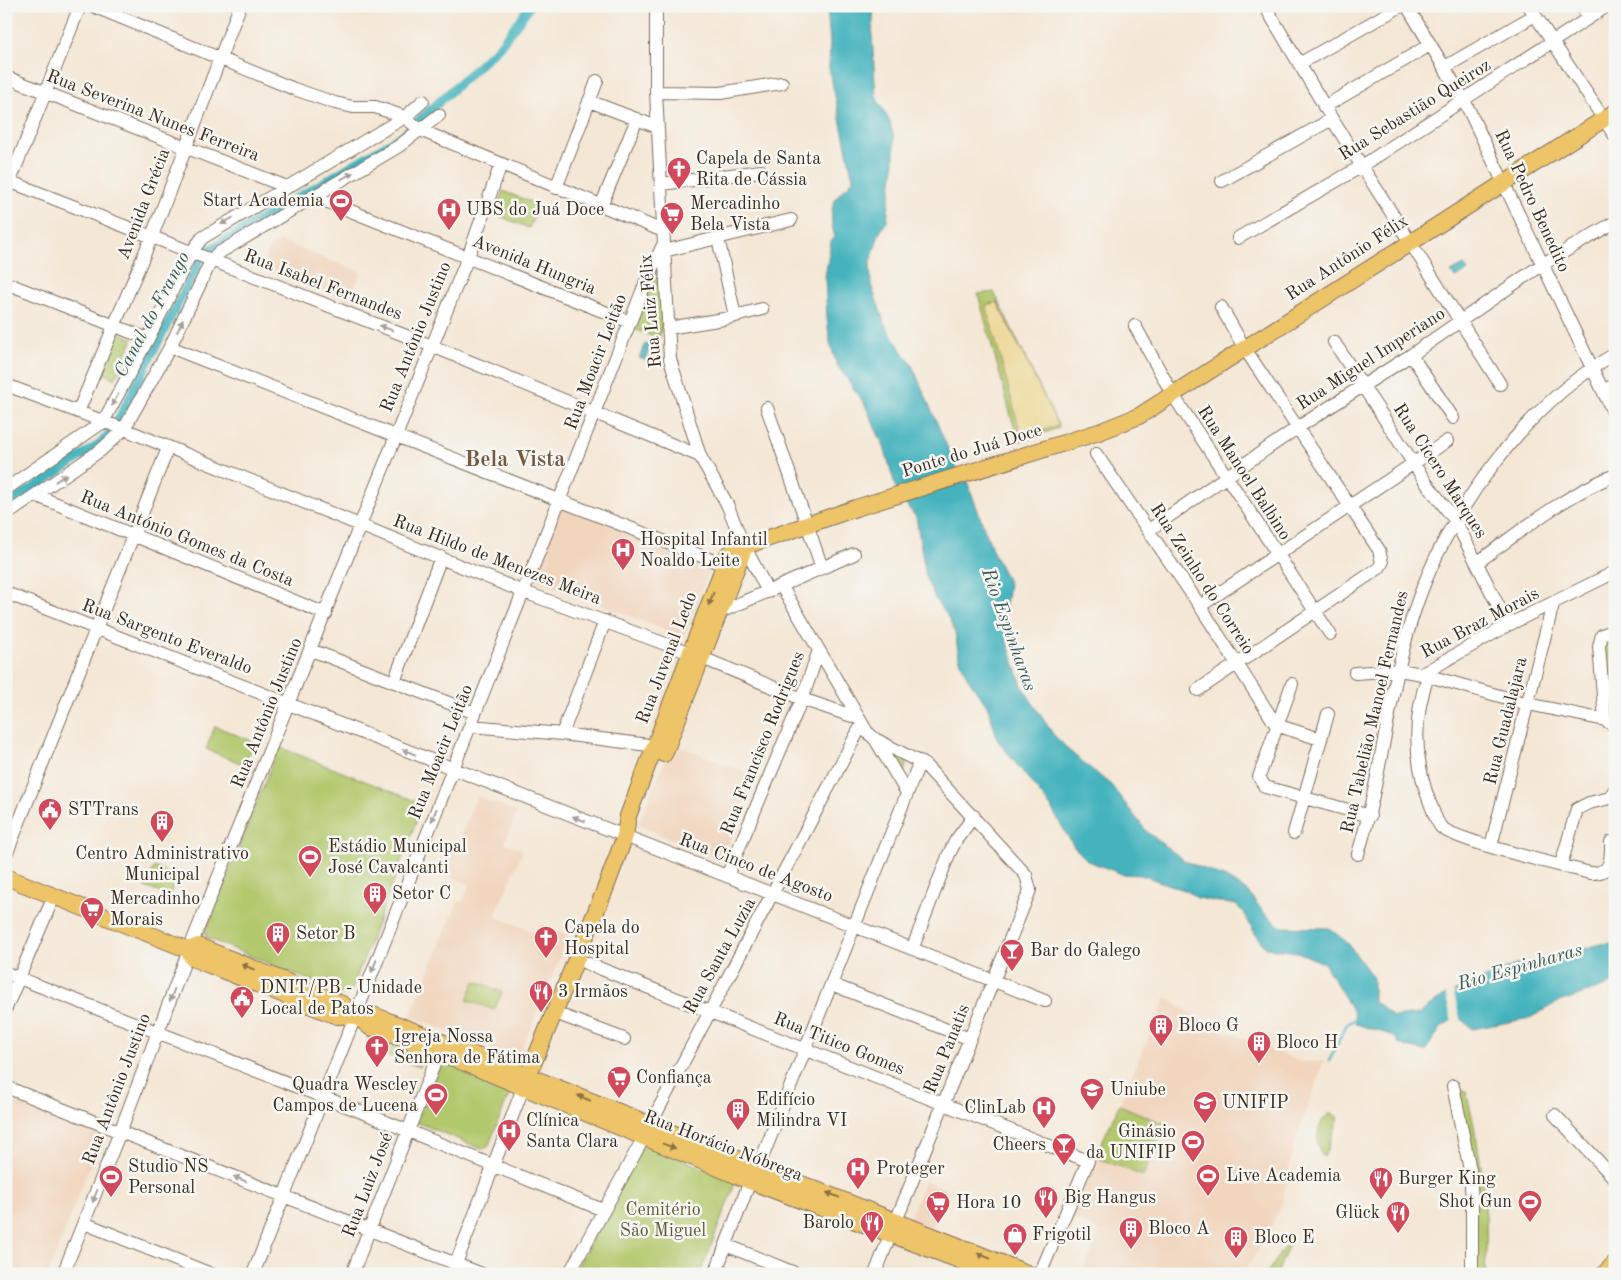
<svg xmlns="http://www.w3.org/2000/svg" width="1621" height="1280" font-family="'Old Standard TT',serif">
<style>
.built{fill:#f1d5bd}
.green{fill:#b2c86c;stroke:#767945}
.sand{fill:#eeda9e;stroke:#94825e}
.water{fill:#44b3be;stroke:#406e6e}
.pier{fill:#f4e7d5}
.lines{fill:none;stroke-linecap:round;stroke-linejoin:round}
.stream{stroke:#44b3be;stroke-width:2.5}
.canal{stroke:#44b3be;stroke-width:9}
.minor-casing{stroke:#7c6c5e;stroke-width:14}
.major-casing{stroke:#7c6c5e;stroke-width:18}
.minor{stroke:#fff;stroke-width:12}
.major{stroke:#eec469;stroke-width:16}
.oneway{fill:#a79f9a}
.oneway2{fill:#8c6f40}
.labels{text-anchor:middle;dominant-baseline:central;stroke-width:5;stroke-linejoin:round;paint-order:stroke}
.street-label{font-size:18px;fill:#3b2a1e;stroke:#f6f6f2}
.poi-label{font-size:18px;fill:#3b2a1e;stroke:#f6f6f2;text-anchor:start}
.park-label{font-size:18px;fill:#5f5935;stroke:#f6f6f2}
.water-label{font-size:19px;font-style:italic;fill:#3e5a56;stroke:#f6f6f2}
.district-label{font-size:22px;font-weight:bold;fill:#755b43;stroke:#f6f6f2}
</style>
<rect width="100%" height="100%" fill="#f6f6f2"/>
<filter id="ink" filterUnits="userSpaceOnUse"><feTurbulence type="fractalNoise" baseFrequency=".02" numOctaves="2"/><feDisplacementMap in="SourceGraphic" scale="10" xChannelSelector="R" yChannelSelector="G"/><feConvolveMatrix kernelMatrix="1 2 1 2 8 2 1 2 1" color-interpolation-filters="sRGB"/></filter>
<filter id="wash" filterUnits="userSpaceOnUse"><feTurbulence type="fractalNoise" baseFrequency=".0096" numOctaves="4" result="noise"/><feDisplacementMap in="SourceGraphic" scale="20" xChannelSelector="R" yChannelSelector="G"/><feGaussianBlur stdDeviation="1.12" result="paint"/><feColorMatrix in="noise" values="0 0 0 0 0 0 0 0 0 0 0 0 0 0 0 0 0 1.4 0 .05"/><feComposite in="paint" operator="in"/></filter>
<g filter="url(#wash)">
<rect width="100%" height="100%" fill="#f4e7d5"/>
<path class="built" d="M280 241 361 272 350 301 261 267 269 249Z
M562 505 713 563 684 637 533 579Z
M672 743 755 776 722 859 638 825Z
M477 796 517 812 505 843 523 850 495 916 536 933 540 924 569 936 519 1055 513 1058 410 1016 458 901 463 902 470 885 436 871 448 842 457 845Z
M1166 997 1203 1022 1301 1062 1324 1061 1294 1144 1282 1204 1260 1248 1242 1274H1231L1214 1267 1210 1274H1082L1100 1231 1070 1218Z
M6 1096 99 1132 101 1136 48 1274H6Z
M925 1181 948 1190 932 1228 909 1218Z"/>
<path class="green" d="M503 191 539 205 529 228 494 214Z
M658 268 662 324 659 339 634 329Z
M994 292 1059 428 1018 442 978 294Z
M118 332 133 339 115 379 100 372Z
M1615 635V704L1609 703 1603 640Z
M215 726 254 742 245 765 206 749Z
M883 744 908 760 902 777Z
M279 747 423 804 351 992 345 995 207 938 205 931Z
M154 867 177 876 169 896 145 887Z
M475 981 502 992 494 1010 467 1000Z
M369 1036 384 1042 381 1052 369 1048V1045L366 1044Z
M388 1044 415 1054 419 1052 424 1054 419 1067 384 1054Z
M442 1060 511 1090 488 1147 482 1149 416 1122Z
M1461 1089 1466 1091C1481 1152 1490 1211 1485 1274H1477L1459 1092Z
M1119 1105 1165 1124 1143 1176 1095 1157Z
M1331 1113 1339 1118 1324 1157C1313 1148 1317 1118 1331 1113Z
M644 1144 736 1181 700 1274H573Z
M1291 1239 1277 1274 1267 1273 1289 1240Z"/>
<path class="sand" d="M997 302 1058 425 1022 438 986 305Z"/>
<path class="water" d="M827 6H874L872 35 876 97 889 120 894 137V166L887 221 879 234 870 264 871 285 886 327 912 365 955 465 960 472 897 492 884 447 864 403 837 365 830 343 827 319 825 277 831 241 835 237C831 225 829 208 837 197 842 189 849 187 853 179L829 68 830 43Z
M1464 265 1468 271 1455 278 1451 272Z
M645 344 651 346 645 360 639 358Z
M967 481 993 552 1009 584 1004 619 1007 642 1023 688 1053 734 1073 754 1111 785 1147 832 1185 861 1226 878 1247 891 1265 914 1281 927 1329 928 1348 943 1373 978V1000L1393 1017 1419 1014 1448 993 1454 1018 1441 1028 1425 1051 1407 1047 1399 1044 1394 1036 1356 1024 1354 1013 1324 963 1297 952 1266 948 1257 937 1243 912 1236 905 1197 898 1187 891 1141 875 1122 874 1088 861 1074 847 1050 806 998 741 988 707 967 677 959 657 955 632 947 615 935 599 926 578 916 517 903 501Z
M1615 943V983L1556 1003 1530 1018 1473 1029 1458 1017 1453 992 1518 964 1548 960 1600 944Z"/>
<path class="pier" d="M1453 989 1461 1023 1456 1020 1452 1022 1445 992Z"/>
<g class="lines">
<path class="stream" d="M1329 1061 1347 1024 1358 1018"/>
<path class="canal" d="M6 506 98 445 107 436 119 418 204 253 403 135 499 47 530 6"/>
</g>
</g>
<g filter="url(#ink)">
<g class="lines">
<defs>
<path id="minor" d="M93 6 294 89 335 103 353 107H375L405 117 420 130 663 231
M656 6V92L670 359 700 456 727 504 741 539 768 592
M1265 6 1332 119 1500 384
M1407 6 1464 100 1615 416
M1529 6 1615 136
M1582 6 1589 18
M1299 64 1401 6
M1445 67 1535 15
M6 77 287 187
M656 92 720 93 782 83
M589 101 657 127
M1324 107 1430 45
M6 180 432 346 700 456
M1222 181 1332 119
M662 184 761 171
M556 188 597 81
M6 191 80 6
M313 196 630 322
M601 206 637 119
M718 238 735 316
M1238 238 1362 166 1607 6
M664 251 791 220
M6 283 148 339
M1135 326 1173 395 1330 634
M668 328 724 319 762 309
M1334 342 1427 484 1455 520 1508 625
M170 347 724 565
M1411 355 1453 418
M6 385 124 429 524 592 690 653 802 699 858 718
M1603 390 1615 385
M767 408 822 568
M78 412 152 236 240 6
M1096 454 1200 606 1276 725 1320 739
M6 489 103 422 148 339 191 253 202 238 405 117 423 101
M35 495 326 614
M6 515 101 450 124 429 170 347 211 261 217 254 399 146 439 115
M1149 530 1297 428 1411 355 1543 264 1615 222
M1478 562C1522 530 1564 496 1615 475
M782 587 867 732 875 739 925 765 1026 875 1030 890 896 1221
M6 593 1045 1001
M1200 606 1447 441
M720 612 854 554
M311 650 475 713
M1355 673 1399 670 1422 674 1508 625 1615 572
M1422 674 1528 704 1605 720 1615 726
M1428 676C1413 718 1414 761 1430 803 1433 810 1436 821 1441 827 1455 841 1564 866 1590 873 1612 874 1611 860 1611 842
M394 682 441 557
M1292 684 1259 777 1265 787 1370 816
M1198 690 1379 568 1382 563 1379 550 1245 349 1221 307
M1605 720 1599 646 1602 635 1615 630
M471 726 562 734 656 746
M562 734 605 621
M875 739 907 793
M1294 833 1328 714
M1491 846 1553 604
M1358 854C1382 776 1388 693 1413 615 1444 517 1524 405 1615 354
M6 855 168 448
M1561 865 1577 809 1589 803 1610 798 1615 789
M727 876 802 699 819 650
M913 947 949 854 956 840 974 816
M576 959 1088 1161 1040 1274
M6 973 359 1111 603 1210
M831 984 970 1039
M6 1008 54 896
M555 1013 624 1039
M1453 1086 1470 1170 1472 1202V1274
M6 1087 482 1274
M1555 1115 1615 1179
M650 1125 862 724
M758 1168 920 761
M84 1223 211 1274
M726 1245 797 1274
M63 1274 120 1132 189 950 468 257 501 164
M253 1274 649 274 663 245
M352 1274 439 1052
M452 1274 523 1088
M569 1274 644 1137
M715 1274 750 1181
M875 1274 891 1233"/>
<path id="major" d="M664 754 745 546
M6 877 189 950 192 958 337 1016 373 1015 1029 1274
M189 950 198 946 342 1004 370 1027 429 1048 750 1181 996 1274
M523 1088 604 892 625 836 628 816 728 555 734 550 856 508 1099 432 1139 416 1615 112
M1604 1274 1615 1263"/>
</defs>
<use href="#minor" class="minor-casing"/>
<use href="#major" class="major-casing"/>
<use href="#minor" class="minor"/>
<use href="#major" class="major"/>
</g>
<defs><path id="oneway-solid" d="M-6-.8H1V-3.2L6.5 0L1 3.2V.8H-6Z" transform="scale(1.25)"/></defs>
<g class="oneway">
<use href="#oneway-solid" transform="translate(347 176) rotate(-30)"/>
<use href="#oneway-solid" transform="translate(227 221) rotate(150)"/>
<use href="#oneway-solid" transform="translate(180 326) rotate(-65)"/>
<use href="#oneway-solid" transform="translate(386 328) rotate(-159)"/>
<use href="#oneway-solid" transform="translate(115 400) rotate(119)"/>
<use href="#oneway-solid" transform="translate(61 478) rotate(-34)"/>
<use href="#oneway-solid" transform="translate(409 752) rotate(-158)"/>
<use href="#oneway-solid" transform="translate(434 815) rotate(112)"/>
<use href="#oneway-solid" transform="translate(579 819) rotate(-159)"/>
<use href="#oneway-solid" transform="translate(374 966) rotate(112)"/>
<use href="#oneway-solid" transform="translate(172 995) rotate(111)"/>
<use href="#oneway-solid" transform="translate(240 1179) rotate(-158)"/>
<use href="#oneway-solid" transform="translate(95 1196) rotate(111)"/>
</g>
<g class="oneway2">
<use href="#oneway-solid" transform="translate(711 599) rotate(111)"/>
<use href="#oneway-solid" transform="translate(248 967) rotate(-158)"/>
<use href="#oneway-solid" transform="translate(584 1098) rotate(-157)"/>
<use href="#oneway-solid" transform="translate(669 1146) rotate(20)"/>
<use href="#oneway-solid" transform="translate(833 1195) rotate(-158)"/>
<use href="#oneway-solid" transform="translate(984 1256) rotate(-158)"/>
</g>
</g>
<defs>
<symbol id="church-pin" viewBox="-11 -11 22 30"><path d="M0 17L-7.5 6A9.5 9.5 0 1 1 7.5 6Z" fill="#d1495b" stroke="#f6f6f2"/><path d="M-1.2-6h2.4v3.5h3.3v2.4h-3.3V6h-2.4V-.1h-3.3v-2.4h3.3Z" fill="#fff"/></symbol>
<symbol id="stadium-pin" viewBox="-11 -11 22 30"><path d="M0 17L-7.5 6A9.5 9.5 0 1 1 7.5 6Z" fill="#d1495b" stroke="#f6f6f2"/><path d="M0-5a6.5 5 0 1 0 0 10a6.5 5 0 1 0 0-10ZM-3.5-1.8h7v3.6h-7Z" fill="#fff"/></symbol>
<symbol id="hospital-pin" viewBox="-11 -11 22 30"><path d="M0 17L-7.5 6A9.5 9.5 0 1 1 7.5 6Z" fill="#d1495b" stroke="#f6f6f2"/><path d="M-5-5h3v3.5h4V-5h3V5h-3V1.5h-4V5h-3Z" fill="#fff"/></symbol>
<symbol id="supermarket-pin" viewBox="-11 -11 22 30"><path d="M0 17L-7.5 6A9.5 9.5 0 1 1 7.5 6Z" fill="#d1495b" stroke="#f6f6f2"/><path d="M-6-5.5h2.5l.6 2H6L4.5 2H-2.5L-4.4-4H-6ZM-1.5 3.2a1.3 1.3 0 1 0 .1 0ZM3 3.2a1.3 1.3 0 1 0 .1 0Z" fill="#fff"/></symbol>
<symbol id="civic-pin" viewBox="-11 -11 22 30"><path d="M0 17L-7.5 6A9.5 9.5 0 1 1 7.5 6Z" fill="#d1495b" stroke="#f6f6f2"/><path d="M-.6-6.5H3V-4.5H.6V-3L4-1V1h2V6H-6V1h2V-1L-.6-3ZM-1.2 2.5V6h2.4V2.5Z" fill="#fff"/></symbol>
<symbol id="building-pin" viewBox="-11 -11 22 30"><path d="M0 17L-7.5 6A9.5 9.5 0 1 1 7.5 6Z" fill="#d1495b" stroke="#f6f6f2"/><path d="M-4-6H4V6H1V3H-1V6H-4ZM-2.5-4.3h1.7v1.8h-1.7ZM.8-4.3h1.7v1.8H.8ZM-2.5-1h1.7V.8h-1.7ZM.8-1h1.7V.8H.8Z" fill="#fff"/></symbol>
<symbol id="bar-pin" viewBox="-11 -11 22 30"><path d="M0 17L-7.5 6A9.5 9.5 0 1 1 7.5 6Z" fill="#d1495b" stroke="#f6f6f2"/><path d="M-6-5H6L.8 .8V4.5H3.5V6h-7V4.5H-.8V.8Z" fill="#fff"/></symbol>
<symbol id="restaurant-pin" viewBox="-11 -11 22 30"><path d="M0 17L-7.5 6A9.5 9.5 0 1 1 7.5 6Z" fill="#d1495b" stroke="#f6f6f2"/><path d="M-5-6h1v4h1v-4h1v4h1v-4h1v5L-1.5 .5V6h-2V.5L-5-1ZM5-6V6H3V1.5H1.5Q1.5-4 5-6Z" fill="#fff"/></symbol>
<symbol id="university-pin" viewBox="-11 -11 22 30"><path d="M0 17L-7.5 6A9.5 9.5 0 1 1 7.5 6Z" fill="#d1495b" stroke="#f6f6f2"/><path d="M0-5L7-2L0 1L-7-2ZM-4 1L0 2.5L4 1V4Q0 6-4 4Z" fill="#fff"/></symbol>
<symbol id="shop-pin" viewBox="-11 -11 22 30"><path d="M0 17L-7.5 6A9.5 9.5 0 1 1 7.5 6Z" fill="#d1495b" stroke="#f6f6f2"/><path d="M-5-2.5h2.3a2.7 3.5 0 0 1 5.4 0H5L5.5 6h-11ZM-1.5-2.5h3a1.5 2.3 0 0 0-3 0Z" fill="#fff"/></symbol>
</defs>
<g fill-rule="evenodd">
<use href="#church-pin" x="665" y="155" width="28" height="38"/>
<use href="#stadium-pin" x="327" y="187" width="28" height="38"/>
<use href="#hospital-pin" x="435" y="196" width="28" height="38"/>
<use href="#supermarket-pin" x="658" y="200" width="28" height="38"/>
<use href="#hospital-pin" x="609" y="536" width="28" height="38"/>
<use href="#civic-pin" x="36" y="796" width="28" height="38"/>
<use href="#building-pin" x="148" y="808" width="28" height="38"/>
<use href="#stadium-pin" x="296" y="843" width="28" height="38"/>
<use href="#building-pin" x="361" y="880" width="28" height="38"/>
<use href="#supermarket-pin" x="78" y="895" width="28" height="38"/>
<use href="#building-pin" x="264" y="920" width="28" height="38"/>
<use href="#church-pin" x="532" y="924" width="28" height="38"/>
<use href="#bar-pin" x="998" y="937" width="28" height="38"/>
<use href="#restaurant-pin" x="527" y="978" width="28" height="38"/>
<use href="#civic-pin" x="228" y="984" width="28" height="38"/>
<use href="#building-pin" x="1147" y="1012" width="28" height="38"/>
<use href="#building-pin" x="1245" y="1029" width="28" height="38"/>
<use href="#church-pin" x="363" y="1033" width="28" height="38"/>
<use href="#supermarket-pin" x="605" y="1064" width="28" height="38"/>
<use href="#university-pin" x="1078" y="1076" width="28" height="38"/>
<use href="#stadium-pin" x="422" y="1081" width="28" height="38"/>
<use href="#university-pin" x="1191" y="1089" width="28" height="38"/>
<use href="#hospital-pin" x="1030" y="1094" width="28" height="38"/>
<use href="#building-pin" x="724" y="1096" width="28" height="38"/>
<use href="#hospital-pin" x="495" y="1117" width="28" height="38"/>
<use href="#stadium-pin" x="1179" y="1128" width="28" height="38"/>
<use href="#bar-pin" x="1050" y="1131" width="28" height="38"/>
<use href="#hospital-pin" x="844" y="1155" width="28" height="38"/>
<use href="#stadium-pin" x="1194" y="1162" width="28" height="38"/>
<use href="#stadium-pin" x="97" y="1163" width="28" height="38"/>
<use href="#restaurant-pin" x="1367" y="1165" width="28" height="38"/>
<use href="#restaurant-pin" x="1032" y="1184" width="28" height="38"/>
<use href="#stadium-pin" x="1516" y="1188" width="28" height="38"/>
<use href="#supermarket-pin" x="924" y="1189" width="28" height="38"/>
<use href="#restaurant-pin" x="1384" y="1199" width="28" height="38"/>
<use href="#restaurant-pin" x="858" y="1209" width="28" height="38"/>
<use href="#building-pin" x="1117" y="1215" width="28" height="38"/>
<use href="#shop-pin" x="1001" y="1221" width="28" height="38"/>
<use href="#building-pin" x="1222" y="1224" width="28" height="38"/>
</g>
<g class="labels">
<g class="street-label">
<text transform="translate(1415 110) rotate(-32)">Rua Sebastião Queiroz</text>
<text transform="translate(153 116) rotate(21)">Rua Severina Nunes Ferreira</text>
<text transform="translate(1532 201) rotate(65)">Rua Pedro Benedito</text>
<text transform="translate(144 204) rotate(-69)">Avenida Grécia</text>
<text transform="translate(1347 258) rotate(-33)">Rua Antônio Félix</text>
<text transform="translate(534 265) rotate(22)">Avenida Hungria</text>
<text transform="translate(323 285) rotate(21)">Rua Isabel Fernandes</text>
<text transform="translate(651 311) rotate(-95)">Rua Luiz Félix</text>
<text transform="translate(416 337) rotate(-68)">Rua Antônio Justino</text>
<text transform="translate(1371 359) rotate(-33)">Rua Miguel Imperiano</text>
<text transform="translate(596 362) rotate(-69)">Rua Moacir Leitão</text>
<text transform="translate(972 451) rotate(-17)">Ponte do Juá Doce</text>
<text transform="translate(1440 471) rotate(57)">Rua Cícero Marques</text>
<text transform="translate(1244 473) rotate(57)">Rua Manoel Balbino</text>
<text transform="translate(187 539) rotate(22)">Rua António Gomes da Costa</text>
<text transform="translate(497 560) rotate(21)">Rua Hildo de Menezes Meira</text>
<text transform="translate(1202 579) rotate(57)">Rua Zeinho do Correio</text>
<text transform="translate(1480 623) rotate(-28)">Rua Braz Morais</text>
<text transform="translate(167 637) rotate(21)">Rua Sargento Everaldo</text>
<text transform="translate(667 658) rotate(-69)">Rua Juvenal Ledo</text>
<text transform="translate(1375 712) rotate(-77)">Rua Tabelião Manoel Fernandes</text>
<text transform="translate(267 713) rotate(-68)">Rua Antônio Justino</text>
<text transform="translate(1506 721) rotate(-76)">Rua Guadalajara</text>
<text transform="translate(763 743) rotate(-68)">Rua Francisco Rodrigues</text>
<text transform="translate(441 752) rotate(-68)">Rua Moacir Leitão</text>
<text transform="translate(756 868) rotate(21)">Rua Cinco de Agosto</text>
<text transform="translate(720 956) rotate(-61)">Rua Santa Luzia</text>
<text transform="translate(839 1044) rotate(22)">Rua Titico Gomes</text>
<text transform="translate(947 1049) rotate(-68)">Rua Panatis</text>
<text transform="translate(117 1089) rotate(-69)">Rua Antônio Justino</text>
<text transform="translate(723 1146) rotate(21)">Rua Horácio Nóbrega</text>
<text transform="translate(368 1185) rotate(-69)">Rua Luiz José</text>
</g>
<g class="poi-label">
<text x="696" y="159">Capela de Santa<tspan x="696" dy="21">Rita de Cássia</tspan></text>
<text x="324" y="201" text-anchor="end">Start Academia</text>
<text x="690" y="204">Mercadinho<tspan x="690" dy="21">Bela Vista</tspan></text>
<text x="466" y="210">UBS do Juá Doce</text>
<text x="640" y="540">Hospital Infantil<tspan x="640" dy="21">Noaldo Leite</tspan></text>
<text x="68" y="810">STTrans</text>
<text x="328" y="847">Estádio Municipal<tspan x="328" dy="21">José Cavalcanti</tspan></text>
<text x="162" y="854" text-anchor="middle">Centro Administrativo<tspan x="162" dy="21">Municipal</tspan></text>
<text x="392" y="894">Setor C</text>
<text x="110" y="899">Mercadinho<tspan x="110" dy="21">Morais</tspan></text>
<text x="564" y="928">Capela do<tspan x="564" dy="21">Hospital</tspan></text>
<text x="296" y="934">Setor B</text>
<text x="1030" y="951">Bar do Galego</text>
<text x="260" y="988">DNIT/PB - Unidade<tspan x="260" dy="21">Local de Patos</tspan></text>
<text x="558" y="992">3 Irmãos</text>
<text x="1178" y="1026">Bloco G</text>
<text x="394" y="1037">Igreja Nossa<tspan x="394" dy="21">Senhora de Fátima</tspan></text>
<text x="1276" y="1043">Bloco H</text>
<text x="636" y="1078">Confiança</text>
<text x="418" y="1085" text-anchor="end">Quadra Wescley<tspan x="418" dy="21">Campos de Lucena</tspan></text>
<text x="1110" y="1090">Uniube</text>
<text x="756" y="1100">Edifício<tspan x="756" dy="21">Milindra VI</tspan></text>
<text x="1222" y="1103">UNIFIP</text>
<text x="1026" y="1108" text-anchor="end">ClinLab</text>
<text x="526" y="1121">Clínica<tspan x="526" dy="21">Santa Clara</tspan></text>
<text x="1176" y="1132" text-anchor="end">Ginásio<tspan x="1176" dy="21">da UNIFIP</tspan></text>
<text x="1046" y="1145" text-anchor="end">Cheers</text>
<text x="128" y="1167">Studio NS<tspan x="128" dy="21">Personal</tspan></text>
<text x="876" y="1169">Proteger</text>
<text x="1226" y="1176">Live Academia</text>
<text x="1398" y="1179">Burger King</text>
<text x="1064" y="1198">Big Hangus</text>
<text x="1512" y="1202" text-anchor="end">Shot Gun</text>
<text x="956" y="1203">Hora 10</text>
<text x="1380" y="1213" text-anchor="end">Glück</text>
<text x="854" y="1223" text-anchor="end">Barolo</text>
<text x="1148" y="1229">Bloco A</text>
<text x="1032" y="1235">Frigotil</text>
<text x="1254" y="1238">Bloco E</text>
</g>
<g class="park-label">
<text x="663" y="1210">Cemitério<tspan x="663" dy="21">São Miguel</tspan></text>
</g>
<g class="water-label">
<text transform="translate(153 315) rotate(-62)">Canal do Frango</text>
<text transform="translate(1008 630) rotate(70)">Rio Espinharas</text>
<text transform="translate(1520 968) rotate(-16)">Rio Espinharas</text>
</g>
<g class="district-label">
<text x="515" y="460">Bela Vista</text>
</g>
</g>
<rect width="1621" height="1280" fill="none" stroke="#f6f6f2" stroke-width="25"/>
</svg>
